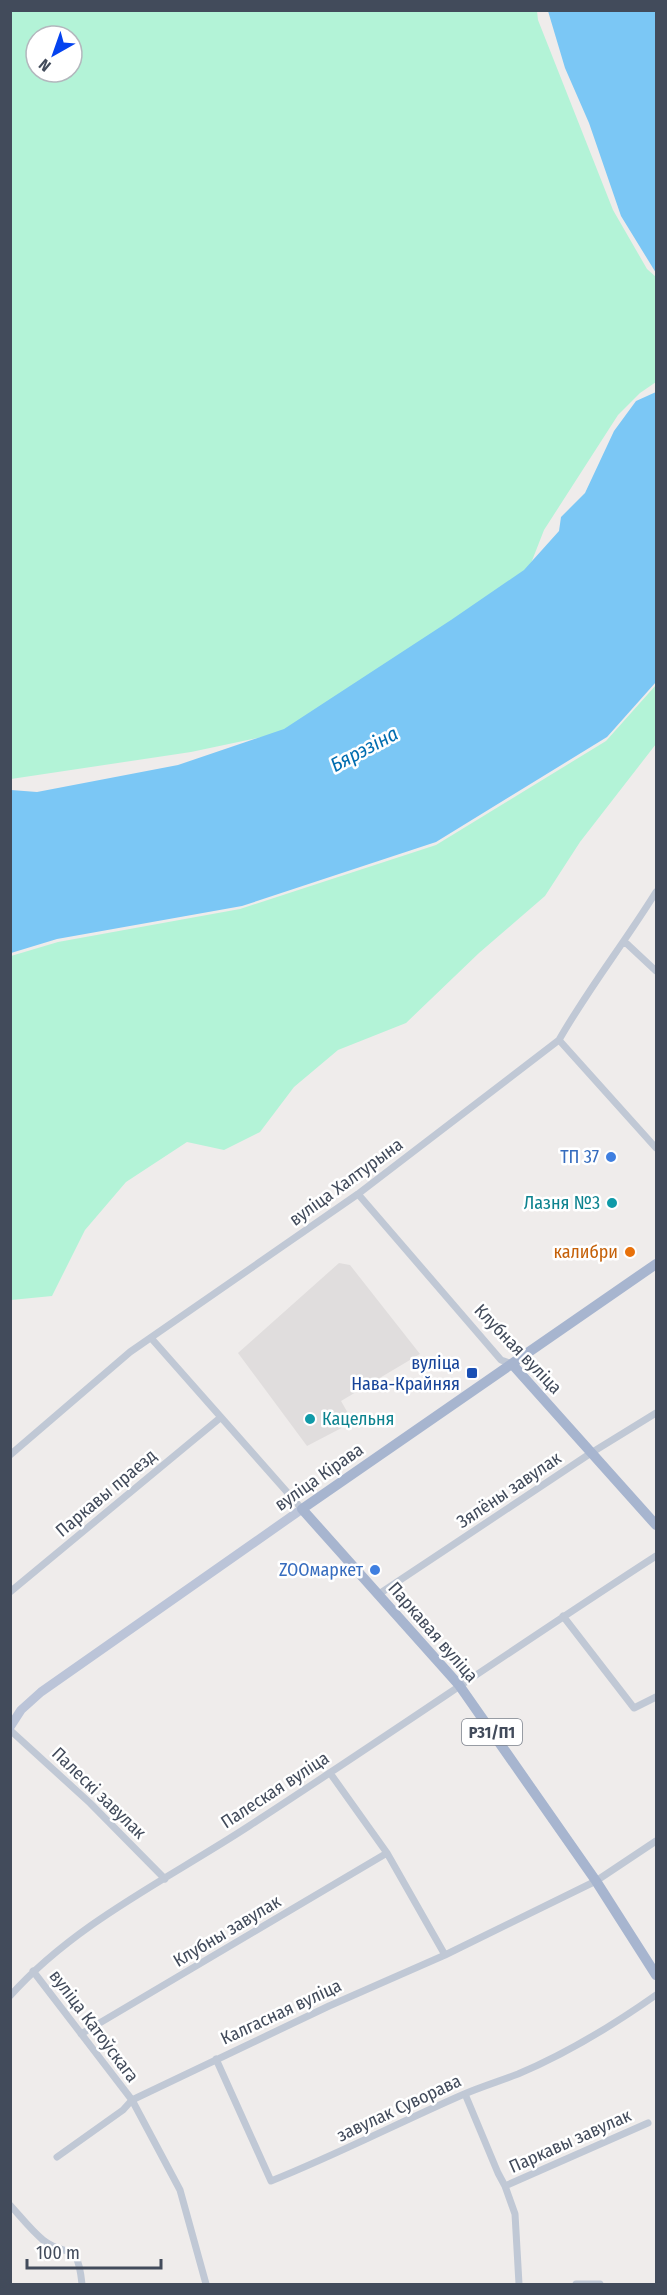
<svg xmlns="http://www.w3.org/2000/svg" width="667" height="2295" font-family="'Fira Sans Condensed',sans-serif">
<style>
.education{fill:#e0dddd}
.green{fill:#b3f3d7;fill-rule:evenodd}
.water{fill:#7bc7f5}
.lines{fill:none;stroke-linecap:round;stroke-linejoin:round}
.street{stroke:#c0c8d5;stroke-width:7}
.secondary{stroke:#bbc4d8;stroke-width:9}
.primary{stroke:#a7b5cf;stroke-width:10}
.shop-dot{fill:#3f7fe0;stroke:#fff;stroke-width:2}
.culture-dot{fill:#0f9aa8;stroke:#fff;stroke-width:2}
.food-dot{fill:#e8710a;stroke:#fff;stroke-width:2}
.transit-dot{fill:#1a4fb4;stroke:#fff;stroke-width:2}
.labels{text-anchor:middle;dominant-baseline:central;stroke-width:5;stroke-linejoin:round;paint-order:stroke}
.shield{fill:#fff;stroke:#7b818c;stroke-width:1.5}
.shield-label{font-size:16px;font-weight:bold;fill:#424b5b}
.shop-label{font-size:18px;fill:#366cbe;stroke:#fff;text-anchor:end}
.street-label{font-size:18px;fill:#424b5b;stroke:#fff}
.culture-label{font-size:18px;fill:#0d838f;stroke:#fff;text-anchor:end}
.food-label{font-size:18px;fill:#c56008;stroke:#fff;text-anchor:end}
.transit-label{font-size:18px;fill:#164399;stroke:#fff;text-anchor:end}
.water-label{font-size:20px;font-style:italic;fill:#006db0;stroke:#fff}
</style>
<rect width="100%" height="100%" fill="#efeceb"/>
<path class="education" d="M339 1263 350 1265 420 1354 341 1401 353 1422 307 1446 238 1353Z"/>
<path class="green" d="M11 11H537L538 20 613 210 647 269 656 277V382L640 393 618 415 544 530 528 571 286 732 191 752 11 779ZM36 36H72V72H36Z
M656 685V744L580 842 545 896 479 953 406 1023 338 1050 294 1087 260 1132 224 1150 187 1142 126 1182 85 1230 52 1296 11 1300V956L58 942 240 909 436 845 606 741Z"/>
<path class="water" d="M548 11H656V273L621 216 589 123 565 68Z
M656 392V682L607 737 436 842 242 906 57 939 11 953V790L37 792 178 765 284 729 451 620 524 570 559 531 561 517 585 493 614 431 636 401Z"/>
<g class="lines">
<path class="street" d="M625 942 656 971
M559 1040 656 1148
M358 1194 501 1360 512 1364
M151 1338 302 1509
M10 1455 130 1352 358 1194 559 1040C588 989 625 942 656 892
M10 1592 220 1418
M379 1594 591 1453 656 1413
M563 1616 634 1708 656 1697
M10 1730 90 1803 165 1879
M330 1773 387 1853 445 1955
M33 1971 132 2100 180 2190 206 2284
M10 1996C75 1923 168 1879 249 1826 386 1737 520 1644 656 1556
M81 2034 387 1853
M216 2059 271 2181C336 2155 398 2123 462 2095 480 2087 500 2081 518 2074 568 2053 612 2026 656 1995
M465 2094 498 2173 505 2186 515 2214 519 2284
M57 2157 123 2110 132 2100 329 2006 445 1955 596 1881 656 1841
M505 2186 648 2123
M10 2205C21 2217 31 2230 43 2240 68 2260 77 2237 82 2284
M576 2284H600"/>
<path class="secondary" d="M10 1727 21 1710 41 1692 302 1509"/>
<path class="primary" d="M656 1264 302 1509 459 1685 596 1881 656 1975
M512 1364 656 1525"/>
</g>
<g class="shop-dot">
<circle cx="611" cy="1157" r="6"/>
<circle cx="375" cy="1570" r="6"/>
</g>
<g class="culture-dot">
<circle cx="612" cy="1203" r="6"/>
<circle cx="310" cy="1419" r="6"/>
</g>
<circle class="food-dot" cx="630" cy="1252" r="6"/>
<rect class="transit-dot" x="466" y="1367" width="12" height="12" rx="3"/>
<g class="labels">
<rect class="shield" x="462" y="1719" width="60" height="26" rx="4.5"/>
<g class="shield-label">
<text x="492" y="1732">Р31/П1</text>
</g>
<g class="shop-label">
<text x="599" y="1157">ТП 37</text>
<text x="363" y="1570">ZOOмаркет</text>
</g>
<g class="street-label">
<text transform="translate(346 1182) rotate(-36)">вуліца Халтурына</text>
<text transform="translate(518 1349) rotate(46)">Клубная вуліца</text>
<text transform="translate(319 1477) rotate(-35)">вуліца Кірава</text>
<text transform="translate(509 1490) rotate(-34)">Зялёны завулак</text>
<text transform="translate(106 1493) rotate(-40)">Паркавы праезд</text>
<text transform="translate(433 1632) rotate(49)">Паркавая вуліца</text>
<text transform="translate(275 1790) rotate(-33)">Палеская вуліца</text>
<text transform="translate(99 1793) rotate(44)">Палескі завулак</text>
<text transform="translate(227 1931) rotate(-31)">Клубны завулак</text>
<text transform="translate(281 2012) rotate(-25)">Калгасная вуліца</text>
<text transform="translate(94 2026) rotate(53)">вуліца Катоўскага</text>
<text transform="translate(399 2108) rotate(-25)">завулак Суворава</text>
<text transform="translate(570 2141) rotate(-24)">Паркавы завулак</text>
</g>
<g class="culture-label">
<text x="600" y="1203">Лазня №3</text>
<text x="322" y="1419" text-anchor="start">Кацельня</text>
</g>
<g class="food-label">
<text x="618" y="1252">калибри</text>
</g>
<g class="transit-label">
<text x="460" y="1363">вуліца<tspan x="460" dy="21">Нава-Крайняя</tspan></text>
</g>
<g class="water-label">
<text transform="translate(364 749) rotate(-28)">Бярэзіна</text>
</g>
</g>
<rect width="667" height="2295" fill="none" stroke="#424b5b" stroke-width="24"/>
<g transform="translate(54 54) rotate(220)"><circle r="28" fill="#ffffff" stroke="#b3b7bd" stroke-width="1.5"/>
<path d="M0-4.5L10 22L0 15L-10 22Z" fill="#0543ef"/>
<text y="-9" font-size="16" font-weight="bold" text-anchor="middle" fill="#424b5b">N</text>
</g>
<path d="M27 2259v9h134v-9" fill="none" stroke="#424b5b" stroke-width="3"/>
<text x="36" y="2259" font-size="18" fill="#424b5b" stroke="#ffffff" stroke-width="4.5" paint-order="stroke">100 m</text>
</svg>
